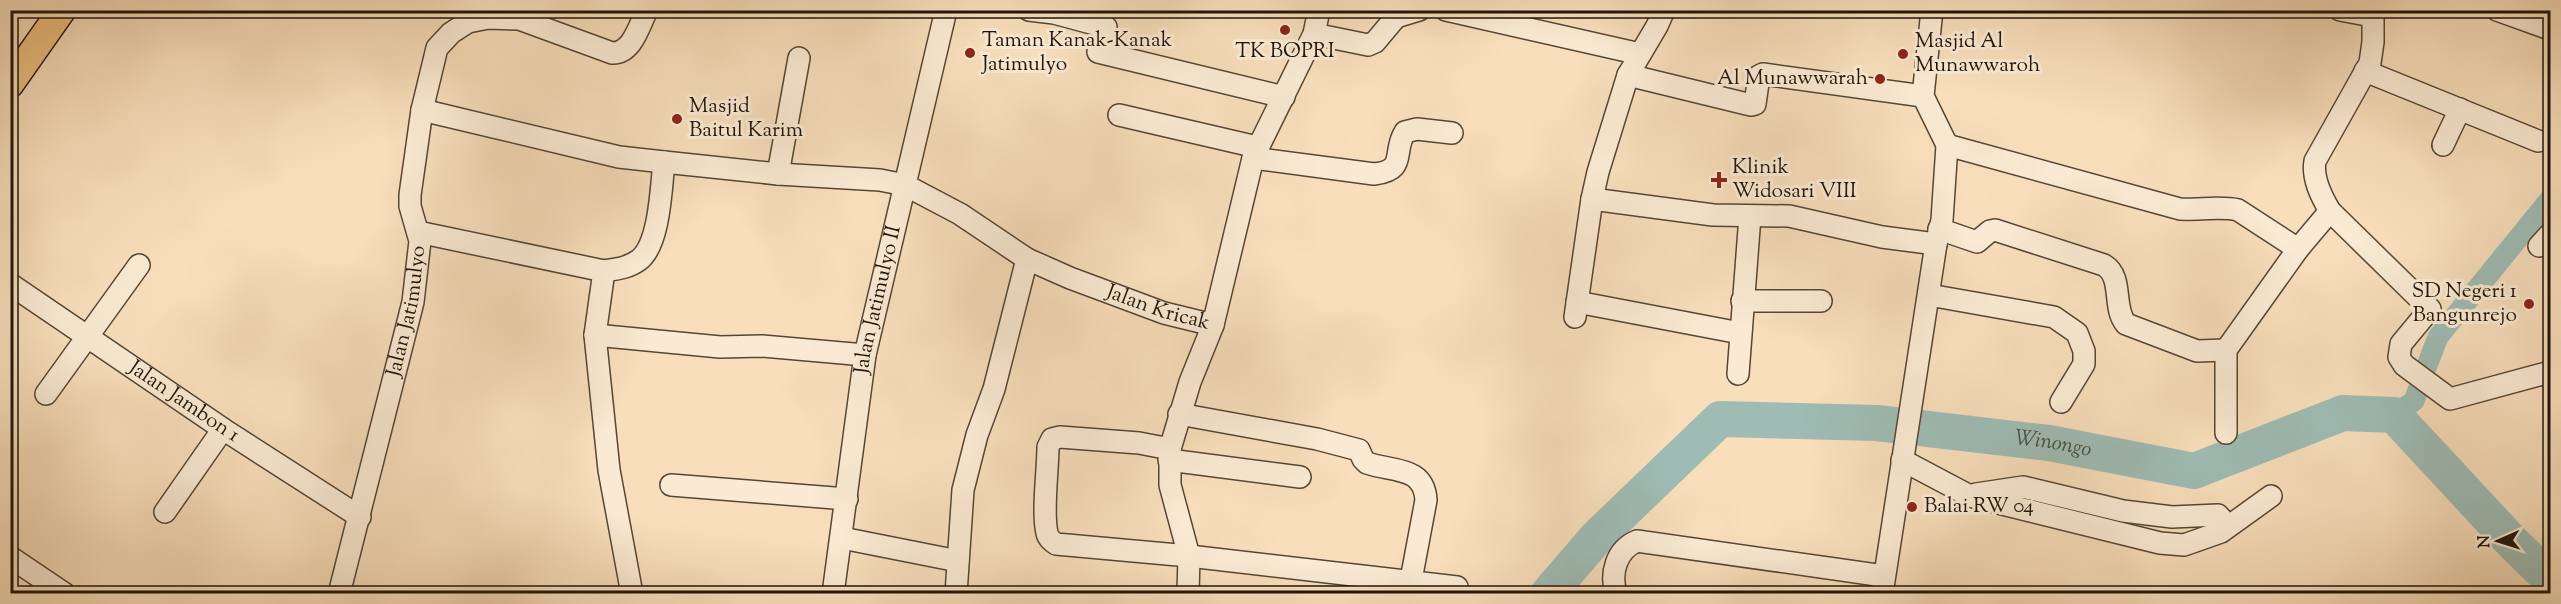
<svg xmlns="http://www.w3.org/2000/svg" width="2561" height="604" font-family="'Sorts Mill Goudy',serif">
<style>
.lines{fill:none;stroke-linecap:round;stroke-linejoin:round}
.canal{stroke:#9ebcb4;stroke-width:21}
.river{stroke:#9ebcb4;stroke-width:36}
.minor-casing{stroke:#554637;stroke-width:24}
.major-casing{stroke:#1f140b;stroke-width:30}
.minor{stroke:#faead3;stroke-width:21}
.major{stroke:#ecbf7e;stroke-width:27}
.poi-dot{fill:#8f2418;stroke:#faead3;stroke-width:2}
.labels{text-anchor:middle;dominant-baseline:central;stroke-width:6;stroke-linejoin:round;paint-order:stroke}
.poi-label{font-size:21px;fill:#1f140b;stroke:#faead3;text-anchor:start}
.street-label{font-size:21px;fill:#1f140b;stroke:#faead3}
.water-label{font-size:22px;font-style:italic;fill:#4b4f46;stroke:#faead3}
</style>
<rect width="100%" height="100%" fill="#f8debb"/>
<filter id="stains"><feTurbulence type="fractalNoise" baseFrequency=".00333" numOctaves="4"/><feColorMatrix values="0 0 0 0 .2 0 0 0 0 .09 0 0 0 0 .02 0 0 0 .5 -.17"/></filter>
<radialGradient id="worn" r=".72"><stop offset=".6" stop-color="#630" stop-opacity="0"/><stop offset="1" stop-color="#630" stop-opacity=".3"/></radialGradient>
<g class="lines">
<path class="canal" d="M2426 368 2438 337 2550 199
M2394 415 2414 401 2418 390"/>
<path class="river" id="s1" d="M1548 594 1597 537 1720 419 1877 423 2049 443 2194 471 2343 413 2394 415 2512 542 2550 579"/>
<defs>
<g id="minor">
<path d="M1029 10 1054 13 1106 27 1098 52 1284 97"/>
<path d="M1446 10 1640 54"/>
<path d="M2340 10 2372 16"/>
<path d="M2373 10V42L2370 63 2315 161C2312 178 2321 196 2330 211L2430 309 2401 344 2399 357 2404 365 2450 399 2550 372"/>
<path d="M2497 10 2550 29"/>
<path d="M1314 34 1368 45 1375 42 1396 17 1419 10"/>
<path d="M2365 71 2538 141"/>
<path d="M1628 75 1751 105 1755 104 1759 76 1763 74 1923 96"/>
<path d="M422 110 619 157 664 162"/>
<path d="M1119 115 1257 147"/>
<path d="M1947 145 2180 209C2198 210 2222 206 2238 210L2298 249"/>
<path d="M2443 145 2460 109"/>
<path d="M1253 158 1374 174C1408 170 1392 152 1405 132L1417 129 1452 133"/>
<path d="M778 174 799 58"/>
<path d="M1592 199 1713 215 1789 216 1882 237 1936 244"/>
<path d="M1939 229 1977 242 1990 231 1995 230 2104 265C2124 277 2112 308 2126 324L2197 351 2226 350"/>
<path d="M418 232 604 271"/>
<path d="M2539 246 2550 234"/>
<path id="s2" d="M10 284 223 429 360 517"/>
<path d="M1929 295 2054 317 2077 333 2084 351V364L2061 402"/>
<path d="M1742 301H1821"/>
<path d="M1577 302 1740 333"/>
<path d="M1575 317 1592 199 1598 172 1628 75 1657 26 1664 10"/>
<path d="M595 335 720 347 762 346 865 355"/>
<path d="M1738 374 1750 216"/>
<path d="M46 394 139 265"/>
<path d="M1179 414 1317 439 1359 450 1363 459 1367 463C1393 472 1424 466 1426 500L1411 580"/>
<path d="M2226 433V350L2298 249 2330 211"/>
<path d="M1170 449 1139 443 1060 437 1052 439 1048 447C1048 470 1042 512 1047 533 1048 538 1052 541 1056 544L1189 556 1457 587"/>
<path d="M1169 460 1300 477"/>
<path d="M1902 460 1970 496 2160 543 2184 545 2221 532 2271 496"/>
<path d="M671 485 847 499"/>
<path d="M1976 494 2023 487 2123 511 2172 517 2218 515 2228 526"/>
<path d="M165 512 223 429"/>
<path d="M842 538 958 561"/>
<path d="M10 557 65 594"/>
<path id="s3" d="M339 594 413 302 420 241 410 206V195L422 110 437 48 451 33 468 22 488 18 519 19 612 53C632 54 639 26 647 10"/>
<path id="s4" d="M632 594 609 470 595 335 604 271C617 269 628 268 639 260 660 244 661 187 664 162L778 174 880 180 905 185 960 214 1027 259 1070 278 1164 313 1213 325"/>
<path id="s5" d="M833 594 865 355 946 10"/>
<path d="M956 594 963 490 977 435 994 389 1027 259"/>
<path d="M1188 594 1189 556 1170 485V449L1190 382 1213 325 1253 158 1314 34 1319 10"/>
<path d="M1616 594C1610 573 1616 550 1637 541L1884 576"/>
<path d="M1882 594 1936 244 1942 220 1947 145 1923 96 1932 10"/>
</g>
<path id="major" d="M10 84 62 10"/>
</defs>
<use href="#minor" class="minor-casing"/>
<use href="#major" class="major-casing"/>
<use href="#minor" class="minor"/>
<use href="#major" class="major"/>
</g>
<g class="poi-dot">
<circle cx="1285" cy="30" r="6"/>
<circle cx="970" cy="53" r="6"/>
<circle cx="1903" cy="54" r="6"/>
<circle cx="1880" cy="79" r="6"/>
<circle cx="677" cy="119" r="6"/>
<path d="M1716 171h6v6h6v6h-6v6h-6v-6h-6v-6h6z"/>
<circle cx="2529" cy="304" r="6"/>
<circle cx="1912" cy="507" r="6"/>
</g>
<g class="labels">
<g class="poi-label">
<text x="982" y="41">Taman Kanak-Kanak<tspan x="982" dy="24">Jatimulyo</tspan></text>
<text x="1915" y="42">Masjid Al<tspan x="1915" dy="24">Munawwaroh</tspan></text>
<text x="1285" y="52" text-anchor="middle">TK BOPRI</text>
<text x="1868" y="79" text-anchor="end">Al Munawwarah</text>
<text x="689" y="107">Masjid<tspan x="689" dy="24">Baitul Karim</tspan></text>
<text x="1732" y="168">Klinik<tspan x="1732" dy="24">Widosari VIII</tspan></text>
<text x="2517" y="292" text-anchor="end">SD Negeri 1<tspan x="2517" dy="24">Bangunrejo</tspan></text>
<text x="1924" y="507">Balai RW 04</text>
</g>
<g class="street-label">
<text stroke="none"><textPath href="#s5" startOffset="298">Jalan Jatimulyo II</textPath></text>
<text stroke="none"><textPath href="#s4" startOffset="992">Jalan Kricak</textPath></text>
<text stroke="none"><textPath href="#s3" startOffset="291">Jalan Jatimulyo</textPath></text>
<text stroke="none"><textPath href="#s2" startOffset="210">Jalan Jambon 1</textPath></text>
</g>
<g class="water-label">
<text stroke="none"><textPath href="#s1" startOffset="580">Winongo</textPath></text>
</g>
</g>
<rect width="2561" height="604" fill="none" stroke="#f8debb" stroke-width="36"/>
<rect x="12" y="12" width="2537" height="580" fill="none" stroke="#1f140b" stroke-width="3"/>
<rect x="18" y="18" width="2525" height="568" fill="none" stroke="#1f140b" stroke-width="1.5"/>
<g transform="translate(2498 541) rotate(267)" stroke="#faead3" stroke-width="4.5" paint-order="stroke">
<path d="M0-4.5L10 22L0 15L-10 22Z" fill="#1f140b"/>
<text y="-9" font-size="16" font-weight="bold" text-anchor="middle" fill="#1f140b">N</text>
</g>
<rect width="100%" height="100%" filter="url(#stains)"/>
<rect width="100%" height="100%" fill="url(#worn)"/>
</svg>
